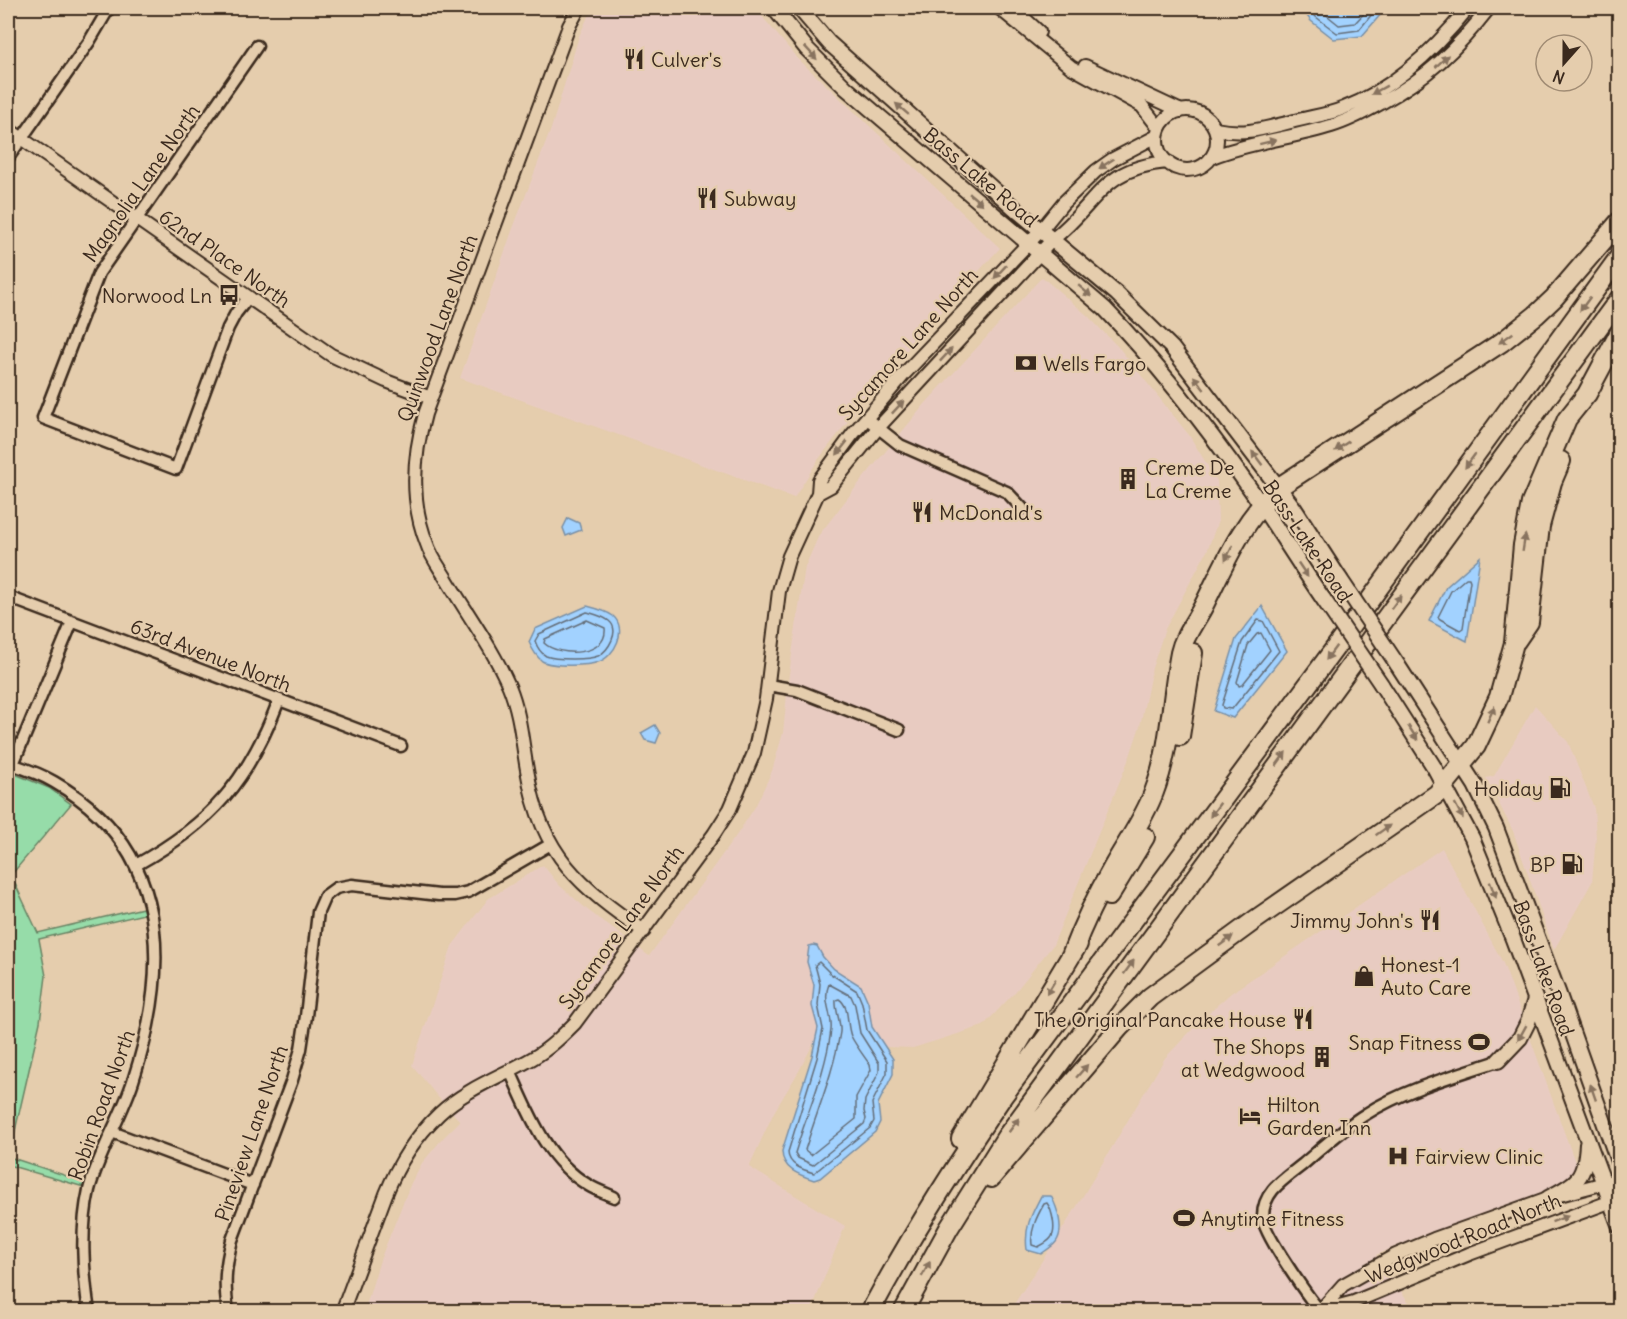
<svg xmlns="http://www.w3.org/2000/svg" width="1627" height="1319" font-family="Delius,sans-serif">
<style>
.built{fill:#e8cbc1}
.green{fill:#96dca9;stroke:#688364;stroke-width:1.5}
.water{fill:#a2d2ff;stroke:#798fa5;stroke-width:1.5}
.lines{fill:none;stroke-linecap:round;stroke-linejoin:round}
.shore{stroke:#646d78;stroke-width:1.5}
.minor-casing{stroke:#3b2a1e;stroke-width:15}
.tertiary-casing{stroke:#3b2a1e;stroke-width:16}
.secondary-casing{stroke:#3b2a1e;stroke-width:18}
.motorway-casing{stroke:#3b2a1e;stroke-width:22}
.minor{stroke:#e5cdad;stroke-width:10}
.tertiary{stroke:#e5cdad;stroke-width:12}
.secondary{stroke:#e5cdad;stroke-width:14}
.motorway{stroke:#e5cdad;stroke-width:18}
.secondary-bridge-casing{stroke:#3b2a1e;stroke-width:18;stroke-linecap:butt}
.secondary-bridge{stroke:#e5cdad;stroke-width:14}
.oneway{fill:#88735e}
.labels{text-anchor:middle;dominant-baseline:central;stroke-width:4.5;stroke-linejoin:round;paint-order:stroke}
.poi-label{font-size:20px;fill:#3b2a1e;stroke:#e5cdad;text-anchor:start}
.street-label{font-size:20px;fill:#3b2a1e;stroke:#e5cdad}
</style>
<rect width="100%" height="100%" fill="#e5cdad"/>
<filter id="ink" filterUnits="userSpaceOnUse"><feTurbulence type="fractalNoise" baseFrequency=".0167" numOctaves="2"/><feDisplacementMap in="SourceGraphic" scale="12" xChannelSelector="R" yChannelSelector="G"/><feConvolveMatrix kernelMatrix="1 2 1 2 8 2 1 2 1" color-interpolation-filters="sRGB"/></filter>
<g filter="url(#ink)">
<path class="built" d="M595 8H755L797 58 1000 248 884 375 818 460 794 498 460 378 512 231 551 129 579 36 587 19Z
M1042 277 1087 315 1120 349 1189 435 1217 481 1218 521 1207 551 1165 629 1152 668 1140 726 1130 756 1053 945 1015 992 983 1026 913 1048 813 1044 799 1071 774 1112 749 1167 845 1226 811 1311 364 1312 380 1260 411 1183 422 1163 443 1138 460 1121 437 1096 412 1065 452 946 488 899 543 865 559 885 589 911 649 956 738 833 755 807 772 771 783 733 789 674 805 567 819 535 856 487 925 404Z
M1535 705 1568 742 1594 808 1596 837 1592 882 1554 950 1513 831 1486 778 1494 776Z
M1442 848 1503 963 1575 1162V1176L1567 1183 1423 1235 1376 1255 1415 1311 1009 1312 1074 1211 1165 1058 1207 1014 1231 993Z"/>
<path class="green" d="M8 771 49 788 71 804 11 875 38 933 143 908 144 914 39 939 46 976 40 1022 9 1157 85 1182 84 1187 8 1165Z"/>
<path class="water" d="M1301 8H1383L1382 13 1362 36 1334 39 1311 21Z
M568 518 579 523 581 530 566 536 563 528Z
M1480 557 1467 641 1429 621 1446 587Z
M587 606C595 608 606 611 613 616 628 629 615 657 598 662 588 666 552 667 542 661 536 656 532 649 529 642L535 629Z
M1262 606 1287 651 1233 718 1214 711 1236 639Z
M655 725 660 733 656 743 645 740 641 733Z
M813 945 817 946 823 957 834 969 861 986 868 1002 872 1027 893 1059V1074L878 1104 880 1122 875 1132 820 1178 814 1180C799 1175 782 1169 782 1151L812 1056 818 1028 812 1006 814 985 807 962 809 946Z
M1041 1196H1051C1057 1207 1065 1230 1056 1242 1052 1247 1045 1251 1041 1254L1027 1250C1024 1228 1031 1215 1041 1196Z"/>
<g class="lines">
<path class="shore" d="M1308 8 1316 17 1337 33 1359 30 1377 8
M1318 8 1339 25 1355 23 1369 8
M1466 578H1469L1470 581 1463 628 1460 630 1440 619 1438 617 1451 591Z
M587 612C594 614 603 616 609 621 621 631 608 651 598 656 589 660 555 660 546 656 541 653 537 647 535 641L539 634Z
M587 620 605 628C608 657 558 657 544 643L545 639Z
M1258 620 1263 621 1279 651 1232 709 1223 708 1222 705 1242 642Z
M1261 633 1270 650 1242 685 1239 686 1237 682 1248 645 1257 634Z
M819 962 831 974 857 991 862 1003 867 1030 887 1061V1073L872 1103 874 1121 870 1128 814 1173C803 1170 788 1165 788 1152L817 1058 823 1029 818 1005 820 984 815 965Z
M829 984 851 996 855 1005 860 1033 879 1063V1072L865 1100 864 1111 866 1119 864 1124 813 1165 798 1158 795 1153C807 1113 826 1072 831 1030 833 1014 822 1001 829 984Z
M839 999C850 1006 846 1024 851 1036 856 1046 864 1056 870 1065L871 1070 856 1097V1119L811 1155 805 1150C817 1111 834 1072 840 1032 841 1021 835 1011 836 1000Z
M1047 1203C1052 1210 1057 1230 1051 1238 1048 1242 1042 1245 1038 1247L1032 1245C1030 1230 1037 1216 1044 1204Z"/>
<defs>
<path id="minor" d="M8 158 89 42 109 8
M248 298 236 313 228 328 176 469 43 418 99 273 257 46
M866 418 900 445 1007 492 1022 508
M8 597 401 746
M768 685 797 690 899 730
M8 763C23 768 39 773 54 782 170 849 171 965 133 1081 121 1118 99 1152 89 1190 80 1230 83 1271 89 1312
M13 764 72 622
M136 865C212 823 248 781 279 700
M510 1071C529 1113 546 1160 588 1185 596 1190 605 1193 614 1197
M112 1132 253 1185
M1320 1311C1308 1297 1263 1233 1263 1218 1262 1192 1284 1179 1302 1165 1323 1147 1343 1128 1366 1114 1403 1090 1456 1075 1498 1061
M228 1312C224 1284 225 1267 232 1240L292 1080 301 1049 306 1016 318 912 325 896 336 888 352 885 439 895H455L468 892 551 844"/>
<path id="tertiary" d="M579 8 569 26 425 414C413 457 410 502 427 544 431 557 440 568 447 580 468 615 493 649 509 686 521 715 522 745 528 775 541 854 581 888 644 931
M999 8 1071 67 1142 106 1159 128
M1013 8 1039 32
M1085 66 1181 111
M1157 140a30 30 0 1 1 60 0a30 30 0 1 1-60 0Z
M8 129 331 355 386 381 431 398
M1215 129C1245 135 1262 129 1291 122 1308 117 1328 115 1344 108 1394 89 1435 49 1468 8
M1212 157C1250 142 1292 138 1331 126 1348 121 1365 112 1381 103 1427 78 1457 49 1489 8
M818 493 831 486 877 429 1053 239C1099 203 1100 168 1168 162
M1320 1311 1354 1302 1469 1254 1620 1198
M342 1312 386 1194C398 1164 415 1137 439 1114 465 1089 502 1076 533 1058 549 1049 562 1036 575 1023L714 834 730 809 754 753 766 699 779 591 789 556 818 493 819 480 852 435 905 373 1041 230 1063 203 1096 171 1113 159 1157 136
M1319 1312 1343 1285 1396 1255 1434 1239 1548 1198 1620 1179"/>
<path id="secondary" d="M774 8 807 49 846 88 1105 309C1159 365 1206 426 1251 490 1276 526 1299 564 1324 600
M799 8 829 43 1020 213 1117 294 1172 348 1294 508 1340 579
M1397 664 1475 785 1496 828 1558 992 1620 1167
M1381 684 1434 767 1472 838 1513 939 1620 1227
M1498 1061 1520 1038 1528 1022 1535 999
M1548 1198C1578 1183 1585 1178 1587 1144"/>
<path id="motorway" d="M1516 641 1529 622 1540 526 1552 482 1561 461
M1180 736 1193 653
M1109 896 1145 837
M1072 953C1083 924 1097 895 1113 867 1127 842 1144 819 1154 792 1171 748 1171 699 1180 653 1184 635 1196 621 1204 605 1226 561 1242 521 1279 487L1502 342 1536 315 1554 298 1620 221
M961 1139 1078 944
M991 1178 1119 1028 1150 997 1255 920 1437 794 1476 746 1499 697 1514 643 1523 545 1531 503 1567 419 1587 394 1620 332
M870 1312C910 1237 955 1166 1003 1096L1335 648 1620 256
M903 1312 949 1228 1006 1137 1620 298"/>
</defs>
<use href="#minor" class="minor-casing"/>
<use href="#tertiary" class="tertiary-casing"/>
<use href="#secondary" class="secondary-casing"/>
<use href="#motorway" class="motorway-casing"/>
<use href="#minor" class="minor"/>
<use href="#tertiary" class="tertiary"/>
<use href="#secondary" class="secondary"/>
<use href="#motorway" class="motorway"/>
<defs>
<path id="secondary-bridge" d="M1340 579 1397 664
M1324 600 1381 684"/>
</defs>
<use href="#secondary-bridge" class="secondary-bridge-casing"/>
<use href="#secondary-bridge" class="secondary-bridge"/>
</g>
<defs><path id="oneway-solid" d="M-6-.8H1V-3.2L6.5 0L1 3.2V.8H-6Z" transform="scale(1.5)"/></defs>
<g class="oneway">
<use href="#oneway-solid" transform="translate(811 53) rotate(47)"/>
<use href="#oneway-solid" transform="translate(1442 61) rotate(-43)"/>
<use href="#oneway-solid" transform="translate(1379 90) rotate(151)"/>
<use href="#oneway-solid" transform="translate(902 109) rotate(-139)"/>
<use href="#oneway-solid" transform="translate(1268 142) rotate(-14)"/>
<use href="#oneway-solid" transform="translate(1106 164) rotate(146)"/>
<use href="#oneway-solid" transform="translate(976 199) rotate(40)"/>
<use href="#oneway-solid" transform="translate(1000 272) rotate(133)"/>
<use href="#oneway-solid" transform="translate(1085 291) rotate(41)"/>
<use href="#oneway-solid" transform="translate(1585 304) rotate(126)"/>
<use href="#oneway-solid" transform="translate(1506 338) rotate(144)"/>
<use href="#oneway-solid" transform="translate(946 355) rotate(-47)"/>
<use href="#oneway-solid" transform="translate(1199 383) rotate(-128)"/>
<use href="#oneway-solid" transform="translate(898 407) rotate(-47)"/>
<use href="#oneway-solid" transform="translate(1342 446) rotate(146)"/>
<use href="#oneway-solid" transform="translate(842 448) rotate(128)"/>
<use href="#oneway-solid" transform="translate(1257 458) rotate(-127)"/>
<use href="#oneway-solid" transform="translate(1470 461) rotate(126)"/>
<use href="#oneway-solid" transform="translate(1524 543) rotate(-81)"/>
<use href="#oneway-solid" transform="translate(1229 553) rotate(116)"/>
<use href="#oneway-solid" transform="translate(1303 570) rotate(56)"/>
<use href="#oneway-solid" transform="translate(1396 602) rotate(-54)"/>
<use href="#oneway-solid" transform="translate(1331 653) rotate(126)"/>
<use href="#oneway-solid" transform="translate(1491 714) rotate(-66)"/>
<use href="#oneway-solid" transform="translate(1413 733) rotate(57)"/>
<use href="#oneway-solid" transform="translate(1281 759) rotate(-54)"/>
<use href="#oneway-solid" transform="translate(1215 810) rotate(126)"/>
<use href="#oneway-solid" transform="translate(1459 811) rotate(62)"/>
<use href="#oneway-solid" transform="translate(1383 830) rotate(-35)"/>
<use href="#oneway-solid" transform="translate(1493 890) rotate(69)"/>
<use href="#oneway-solid" transform="translate(1226 941) rotate(-36)"/>
<use href="#oneway-solid" transform="translate(1129 967) rotate(-54)"/>
<use href="#oneway-solid" transform="translate(1051 987) rotate(121)"/>
<use href="#oneway-solid" transform="translate(1522 1033) rotate(119)"/>
<use href="#oneway-solid" transform="translate(1082 1071) rotate(-49)"/>
<use href="#oneway-solid" transform="translate(1593 1092) rotate(-109)"/>
<use href="#oneway-solid" transform="translate(1014 1125) rotate(-54)"/>
<use href="#oneway-solid" transform="translate(1560 1219) rotate(-20)"/>
<use href="#oneway-solid" transform="translate(926 1269) rotate(-61)"/>
</g>
</g>
<defs>
<symbol id="restaurant-bare" viewBox="-9 -9 18 18"><path d="M-5-6h1v4h1v-4h1v4h1v-4h1v5L-1.5 .5V6h-2V.5L-5-1ZM5-6V6H3V1.5H1.5Q1.5-4 5-6Z" fill="#3b2a1e" stroke="#e5cdad" stroke-width="2.5" paint-order="stroke"/></symbol>
<symbol id="bus-bare" viewBox="-9 -9 18 18"><path d="M-5-6H5V4H4V6H2V4H-2V6H-4V4H-5ZM-3.5-4V0h7V-4ZM-3.5 1.2v1.5H-2V1.2ZM2 1.2v1.5H3.5V1.2Z" fill="#3b2a1e" stroke="#e5cdad" stroke-width="2.5" paint-order="stroke"/></symbol>
<symbol id="bank-bare" viewBox="-9 -9 18 18"><path d="M-6-4H6V4H-6ZM0-2.3a2.3 2.3 0 1 0 0 4.6a2.3 2.3 0 1 0 0-4.6Z" fill="#3b2a1e" stroke="#e5cdad" stroke-width="2.5" paint-order="stroke"/></symbol>
<symbol id="building-bare" viewBox="-9 -9 18 18"><path d="M-4-6H4V6H1V3H-1V6H-4ZM-2.5-4.3h1.7v1.8h-1.7ZM.8-4.3h1.7v1.8H.8ZM-2.5-1h1.7V.8h-1.7ZM.8-1h1.7V.8H.8Z" fill="#3b2a1e" stroke="#e5cdad" stroke-width="2.5" paint-order="stroke"/></symbol>
<symbol id="fuel-bare" viewBox="-9 -9 18 18"><path d="M-5.5-6h7V0h2V4h1.3V-2.5L3-4.5l.8-.8L6-3V5H2.5V1h-1V6h-7ZM-4.2-4.7v3.2H.2V-4.7Z" fill="#3b2a1e" stroke="#e5cdad" stroke-width="2.5" paint-order="stroke"/></symbol>
<symbol id="shop-bare" viewBox="-9 -9 18 18"><path d="M-5-2.5h2.3a2.7 3.5 0 0 1 5.4 0H5L5.5 6h-11ZM-1.5-2.5h3a1.5 2.3 0 0 0-3 0Z" fill="#3b2a1e" stroke="#e5cdad" stroke-width="2.5" paint-order="stroke"/></symbol>
<symbol id="stadium-bare" viewBox="-9 -9 18 18"><path d="M0-5a6.5 5 0 1 0 0 10a6.5 5 0 1 0 0-10ZM-3.5-1.8h7v3.6h-7Z" fill="#3b2a1e" stroke="#e5cdad" stroke-width="2.5" paint-order="stroke"/></symbol>
<symbol id="hotel-bare" viewBox="-9 -9 18 18"><path d="M-6-4.5h1.5V1H6V5H4.5V3h-9V5H-6ZM-4 0a1.8 1.8 0 1 1 3.6 0ZM.5 0V-2.5h3Q6-2.5 6 0Z" fill="#3b2a1e" stroke="#e5cdad" stroke-width="2.5" paint-order="stroke"/></symbol>
<symbol id="hospital-bare" viewBox="-9 -9 18 18"><path d="M-5-5h3v3.5h4V-5h3V5h-3V1.5h-4V5h-3Z" fill="#3b2a1e" stroke="#e5cdad" stroke-width="2.5" paint-order="stroke"/></symbol>
</defs>
<g fill-rule="evenodd">
<use href="#restaurant-bare" x="619" y="44" width="30" height="30"/>
<use href="#restaurant-bare" x="692" y="183" width="30" height="30"/>
<use href="#bus-bare" x="214" y="280" width="30" height="30"/>
<use href="#bank-bare" x="1011" y="348" width="30" height="30"/>
<use href="#building-bare" x="1113" y="464" width="30" height="30"/>
<use href="#restaurant-bare" x="907" y="497" width="30" height="30"/>
<use href="#fuel-bare" x="1545" y="773" width="30" height="30"/>
<use href="#fuel-bare" x="1557" y="849" width="30" height="30"/>
<use href="#restaurant-bare" x="1415" y="905" width="30" height="30"/>
<use href="#shop-bare" x="1349" y="961" width="30" height="30"/>
<use href="#restaurant-bare" x="1288" y="1004" width="30" height="30"/>
<use href="#stadium-bare" x="1464" y="1027" width="30" height="30"/>
<use href="#building-bare" x="1307" y="1042" width="30" height="30"/>
<use href="#hotel-bare" x="1235" y="1101" width="30" height="30"/>
<use href="#hospital-bare" x="1383" y="1141" width="30" height="30"/>
<use href="#stadium-bare" x="1169" y="1203" width="30" height="30"/>
</g>
<g class="labels">
<g class="poi-label">
<text x="651" y="59">Culver's</text>
<text x="724" y="198">Subway</text>
<text x="212" y="295" text-anchor="end">Norwood Ln</text>
<text x="1043" y="363">Wells Fargo</text>
<text x="1145" y="467">Creme De<tspan x="1145" dy="23">La Creme</tspan></text>
<text x="939" y="512">McDonald's</text>
<text x="1543" y="788" text-anchor="end">Holiday</text>
<text x="1555" y="864" text-anchor="end">BP</text>
<text x="1413" y="920" text-anchor="end">Jimmy John's</text>
<text x="1381" y="964">Honest-1<tspan x="1381" dy="23">Auto Care</tspan></text>
<text x="1286" y="1019" text-anchor="end">The Original Pancake House</text>
<text x="1462" y="1042" text-anchor="end">Snap Fitness</text>
<text x="1305" y="1046" text-anchor="end">The Shops<tspan x="1305" dy="23">at Wedgwood</tspan></text>
<text x="1267" y="1104">Hilton<tspan x="1267" dy="23">Garden Inn</tspan></text>
<text x="1415" y="1156">Fairview Clinic</text>
<text x="1201" y="1218">Anytime Fitness</text>
</g>
<g class="street-label">
<text transform="translate(981 177) rotate(40)">Bass Lake Road</text>
<text transform="translate(141 183) rotate(-55)">Magnolia Lane North</text>
<text transform="translate(225 258) rotate(35)">62nd Place North</text>
<text transform="translate(437 328) rotate(-70)">Quinwood Lane North</text>
<text transform="translate(908 344) rotate(-48)">Sycamore Lane North</text>
<text transform="translate(1308 541) rotate(56)">Bass Lake Road</text>
<text transform="translate(211 655) rotate(21)">63rd Avenue North</text>
<text transform="translate(621 927) rotate(-54)">Sycamore Lane North</text>
<text transform="translate(1544 968) rotate(70)">Bass Lake Road</text>
<text transform="translate(101 1105) rotate(-70)">Robin Road North</text>
<text transform="translate(251 1133) rotate(-71)">Pineview Lane North</text>
<text transform="translate(1463 1238) rotate(-22)">Wedgwood Road North</text>
</g>
</g>
<rect width="1627" height="1319" fill="none" stroke="#e5cdad" stroke-width="30"/>
<rect x="15" y="15" width="1597" height="1289" fill="none" stroke="#3b2a1e" stroke-width="2" filter="url(#ink)"/>
<g transform="translate(1564 63) rotate(201)"><circle r="28" fill="#e5cdad" stroke="#a18c74" stroke-width="1.5"/>
<path d="M0-4.5L10 22L0 15L-10 22Z" fill="#3b2a1e"/>
<text y="-9" font-size="16" font-weight="bold" text-anchor="middle" fill="#3b2a1e">N</text>
</g>
</svg>
